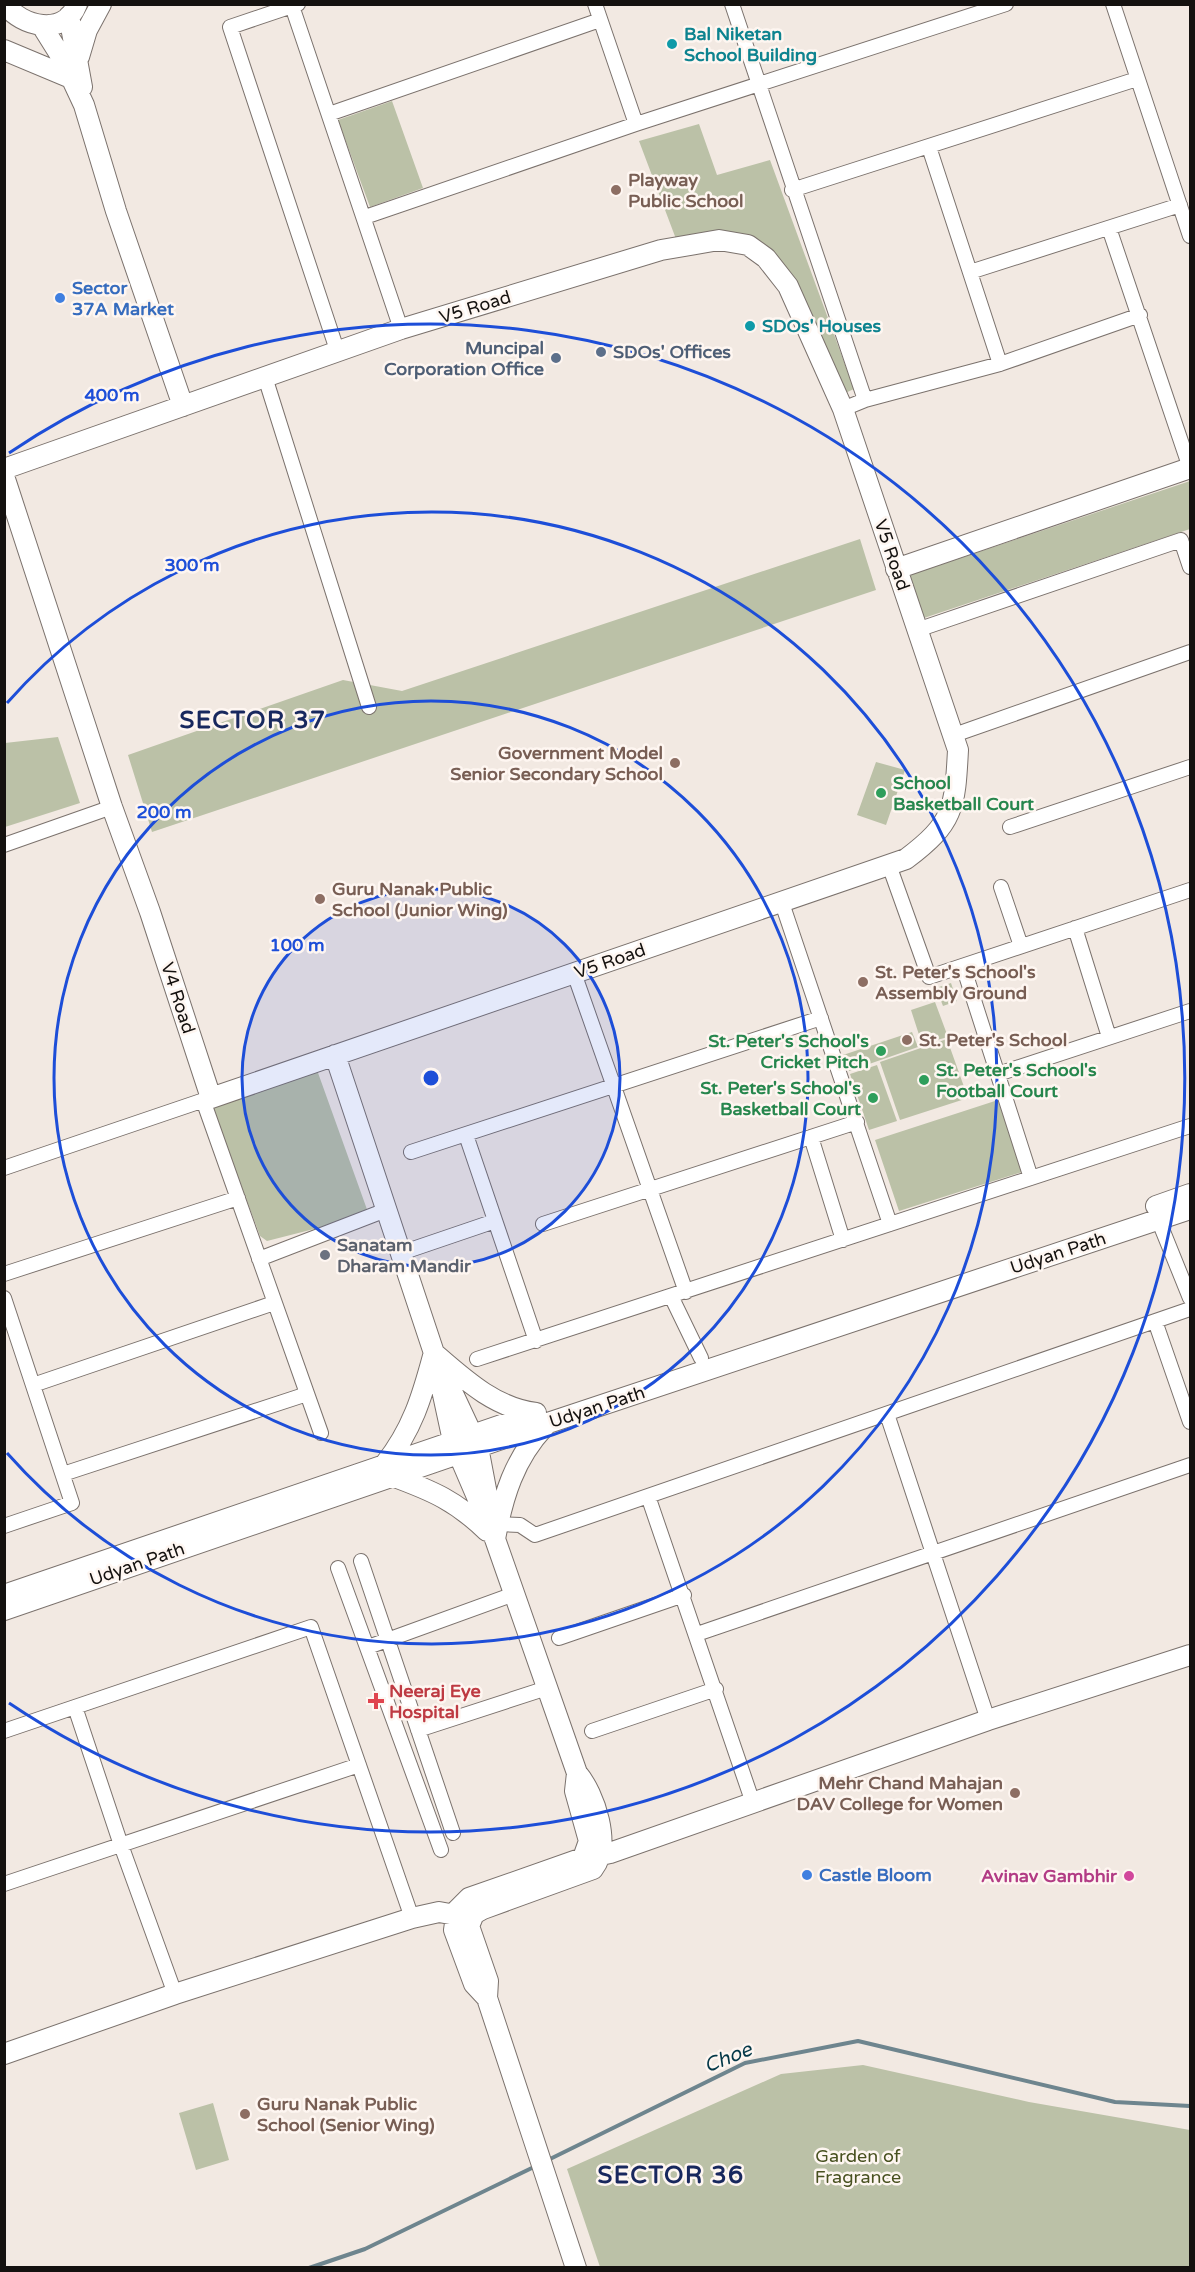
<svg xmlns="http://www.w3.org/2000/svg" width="1195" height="2272" font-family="'Varela Round',sans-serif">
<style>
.green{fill:#bbc1a7}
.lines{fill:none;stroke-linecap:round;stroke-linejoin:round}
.stream{stroke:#6e858e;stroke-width:4}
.street-casing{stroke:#7b726d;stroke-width:16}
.secondary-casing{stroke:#7b726d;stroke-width:22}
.street{stroke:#fff;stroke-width:14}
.secondary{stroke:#fff;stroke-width:20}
.ring{fill:none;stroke:#1d4ed8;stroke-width:3}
.culture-dot{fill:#0f9aa8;stroke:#fef6f1;stroke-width:2}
.education-dot{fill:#8d6e63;stroke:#fef6f1;stroke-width:2}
.shop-dot{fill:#3f7fe0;stroke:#fef6f1;stroke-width:2}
.service-dot{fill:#5c6f8a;stroke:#fef6f1;stroke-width:2}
.leisure-dot{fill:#2e9e5b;stroke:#fef6f1;stroke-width:2}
.worship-dot{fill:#6b7280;stroke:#fef6f1;stroke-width:2}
.health-dot{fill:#e0444e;stroke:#fef6f1;stroke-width:2}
.hotel-dot{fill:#d1479c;stroke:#fef6f1;stroke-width:2}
.labels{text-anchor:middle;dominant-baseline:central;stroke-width:5;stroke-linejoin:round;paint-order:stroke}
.culture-label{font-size:18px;font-weight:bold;fill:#0d838f;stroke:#fef6f1;text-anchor:start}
.education-label{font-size:18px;font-weight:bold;fill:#785e54;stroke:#fef6f1;text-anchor:start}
.shop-label{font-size:18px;font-weight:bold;fill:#366cbe;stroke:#fef6f1;text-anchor:start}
.street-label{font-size:18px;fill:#14110f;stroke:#fef6f1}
.service-label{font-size:18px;font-weight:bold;fill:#4e5e75;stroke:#fef6f1;text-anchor:end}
.leisure-label{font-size:18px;font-weight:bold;fill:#27864d;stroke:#fef6f1;text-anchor:start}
.worship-label{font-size:18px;font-weight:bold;fill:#5b616d;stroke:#fef6f1;text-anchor:start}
.health-label{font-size:18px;font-weight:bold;fill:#be3a42;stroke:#fef6f1;text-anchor:start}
.hotel-label{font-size:18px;font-weight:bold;fill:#b23c85;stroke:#fef6f1;text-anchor:end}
.park-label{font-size:18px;fill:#485120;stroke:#fef6f1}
.water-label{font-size:20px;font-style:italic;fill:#043848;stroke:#fef6f1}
.district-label{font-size:24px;font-weight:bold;letter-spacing:1.5px;fill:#18285e;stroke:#fef6f1}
.centre{fill:#1d4ed8;stroke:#fef6f1;stroke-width:3}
.ring-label{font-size:18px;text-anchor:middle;font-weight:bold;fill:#1d4ed8;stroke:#fef6f1;stroke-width:5;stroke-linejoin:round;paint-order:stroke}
</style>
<rect width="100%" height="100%" fill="#f2e9e2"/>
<path class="green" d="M392 101 423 188 370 207 338 120Z
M699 124 717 175 770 160 854 389 843 394C828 365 780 254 757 240 732 226 702 232 676 239L639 141Z
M1190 481V529L924 618 910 575Z
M860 539 876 590 152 832 128 755 343 680 402 691Z
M58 737 80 803 5 827V743Z
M876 762 905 770 886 825 857 815Z
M951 983 957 1001 943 1006 936 988Z
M935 1002 948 1037 922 1044 911 1010Z
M912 1032 918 1047 849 1071 843 1055Z
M947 1039 968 1098 900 1120 880 1062Z
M877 1065 897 1121 869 1130 850 1074Z
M317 1070 369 1215 267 1241 260 1236 256 1225 211 1105Z
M998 1100 1022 1172 899 1211 875 1140Z
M863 2065 1029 2102 1190 2130V2267H600L567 2169 781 2074Z
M213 2103 229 2160 196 2170 179 2113Z"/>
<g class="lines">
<path class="stream" d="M548 2160 745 2063 858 2041 1115 2102 1190 2106
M309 2268 365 2249 536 2166"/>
<defs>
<path id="street" d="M298 4 230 27 338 353
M595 4 636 124
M732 4 865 400
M1113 4 1190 236
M292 6 401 329
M329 114 600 20
M929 147 1000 364
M792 190 1137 79
M365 217 636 124 1006 4
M1109 228 1190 468
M970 272 1180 205
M265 377 369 707
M843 409 865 400 1000 364 1140 315
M917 630 1181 540 1190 567
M954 735 1190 652
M1010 827 1190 767
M4 845 112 807
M889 865 929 977 1190 890
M1001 887 1021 946
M782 903 890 1224
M1075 928 1109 1037
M963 966 1031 1178
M574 973 686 1292
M998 1074 1190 1011
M203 1100 321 1433
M466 1135 536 1341
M811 1137 843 1240
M411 1152 821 1018
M4 1168 210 1098
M1158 1219 1190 1298
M543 1224 857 1122
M401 1253 495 1221
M259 1259 386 1210
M4 1274 238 1198
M671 1296 701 1358
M4 1298 72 1503 4 1526
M1155 1321 1190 1422
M477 1359 1190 1126
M33 1385 274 1303
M887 1414 988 1720
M63 1474 307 1394
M648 1496 753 1803
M498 1524 520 1525 535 1535 1190 1309
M361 1561 453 1833
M338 1568 441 1850
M697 1634 1190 1465
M559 1638 684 1595
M368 1647 514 1594
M75 1707 121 1845 175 1994
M418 1730 547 1688
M4 1731 311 1627 412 1918
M592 1731 716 1689
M4 1884 359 1765"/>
<path id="secondary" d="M5 4C21 27 65 37 77 4
M69 16 82 87
M42 26 62 58 84 105 116 211 183 406
M4 50 71 78
M79 57 87 30 101 4
M4 469 401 329 661 250 719 240 748 245 766 258 788 286 843 409 958 750C955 808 954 823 906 859L211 1098 150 912 112 807 4 476
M896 569 1190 468
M335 1055 434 1353 453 1441 495 1539 577 1773C595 1794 612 1845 593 1869L483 1909 474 1914 469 1926 488 1981 487 1998 576 2268
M1156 1206 1190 1194
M434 1353C464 1379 495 1408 536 1413
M448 1383 478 1447 489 1505
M385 1464C412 1430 422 1397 433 1356
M392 1476C433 1491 456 1501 487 1531
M495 1539C503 1496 514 1459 545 1426
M4 1595 528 1416
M4 1610 548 1423 1190 1209
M586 1852 601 1855 610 1853 988 1720 1190 1655
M487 1998 474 1984 454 1930 457 1910 469 1898 583 1858 589 1841 575 1791 577 1773
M4 2054 175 1994 412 1918 439 1912 472 1918"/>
</defs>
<use href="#street" class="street-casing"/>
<use href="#secondary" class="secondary-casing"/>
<use href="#street" class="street"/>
<use href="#secondary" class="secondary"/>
</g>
<circle cx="431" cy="1078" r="189" fill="#1d4ed8" fill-opacity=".12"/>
<g class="ring">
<circle cx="431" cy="1078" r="189"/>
<circle cx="431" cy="1078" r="377"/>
<path d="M7 703A566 566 0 1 1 7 1453"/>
<path d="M9 453A754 754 0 1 1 9 1703"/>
</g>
<g class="culture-dot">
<circle cx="672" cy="44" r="6"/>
<circle cx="750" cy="326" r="6"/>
</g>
<g class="education-dot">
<circle cx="616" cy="190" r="6"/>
<circle cx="675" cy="763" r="6"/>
<circle cx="320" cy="899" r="6"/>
<circle cx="863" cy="982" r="6"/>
<circle cx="907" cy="1040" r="6"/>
<circle cx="1015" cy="1793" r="6"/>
<circle cx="245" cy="2114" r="6"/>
</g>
<g class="shop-dot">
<circle cx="60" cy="298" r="6"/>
<circle cx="807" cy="1875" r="6"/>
</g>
<g class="service-dot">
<circle cx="601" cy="352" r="6"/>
<circle cx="556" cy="358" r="6"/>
</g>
<g class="leisure-dot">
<circle cx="881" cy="793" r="6"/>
<circle cx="881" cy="1051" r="6"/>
<circle cx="924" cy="1080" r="6"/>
<circle cx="873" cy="1098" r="6"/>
</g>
<circle class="worship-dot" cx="325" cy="1255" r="6"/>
<path class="health-dot" d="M373 1692h6v6h6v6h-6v6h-6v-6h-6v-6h6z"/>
<circle class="hotel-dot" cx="1129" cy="1876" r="6"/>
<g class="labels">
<g class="culture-label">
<text x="684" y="34">Bal Niketan<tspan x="684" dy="21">School Building</tspan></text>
<text x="762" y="326">SDOs' Houses</text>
</g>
<g class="education-label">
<text x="628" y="180">Playway<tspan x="628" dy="21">Public School</tspan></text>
<text x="663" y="753" text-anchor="end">Government Model<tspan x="663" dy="21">Senior Secondary School</tspan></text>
<text x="332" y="889">Guru Nanak Public<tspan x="332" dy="21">School (Junior Wing)</tspan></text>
<text x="875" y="972">St. Peter's School's<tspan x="875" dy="21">Assembly Ground</tspan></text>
<text x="919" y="1040">St. Peter's School</text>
<text x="1003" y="1783" text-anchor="end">Mehr Chand Mahajan<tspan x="1003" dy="21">DAV College for Women</tspan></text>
<text x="257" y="2104">Guru Nanak Public<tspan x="257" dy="21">School (Senior Wing)</tspan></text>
</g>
<g class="shop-label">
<text x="72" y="288">Sector<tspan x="72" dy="21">37A Market</tspan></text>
<text x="819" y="1875">Castle Bloom</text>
</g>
<g class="street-label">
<text transform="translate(475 307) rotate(-17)">V5 Road</text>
<text transform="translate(892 555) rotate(71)">V5 Road</text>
<text transform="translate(610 961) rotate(-19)">V5 Road</text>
<text transform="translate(178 998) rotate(72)">V4 Road</text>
<text transform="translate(1058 1253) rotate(-18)">Udyan Path</text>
<text transform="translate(597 1407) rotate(-18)">Udyan Path</text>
<text transform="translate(137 1564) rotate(-19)">Udyan Path</text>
</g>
<g class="service-label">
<text x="544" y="348">Muncipal<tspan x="544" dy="21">Corporation Office</tspan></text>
<text x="613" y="352" text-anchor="start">SDOs' Offices</text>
</g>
<g class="leisure-label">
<text x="893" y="783">School<tspan x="893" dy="21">Basketball Court</tspan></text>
<text x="869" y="1041" text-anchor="end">St. Peter's School's<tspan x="869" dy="21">Cricket Pitch</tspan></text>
<text x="936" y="1070">St. Peter's School's<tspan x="936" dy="21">Football Court</tspan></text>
<text x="861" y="1088" text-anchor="end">St. Peter's School's<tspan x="861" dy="21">Basketball Court</tspan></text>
</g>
<g class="worship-label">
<text x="337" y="1245">Sanatam<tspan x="337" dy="21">Dharam Mandir</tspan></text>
</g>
<g class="health-label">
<text x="389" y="1691">Neeraj Eye<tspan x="389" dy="21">Hospital</tspan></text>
</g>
<g class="hotel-label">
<text x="1117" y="1876">Avinav Gambhir</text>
</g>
<g class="park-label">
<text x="858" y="2156">Garden of<tspan x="858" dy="21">Fragrance</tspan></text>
</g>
<g class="water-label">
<text transform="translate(728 2058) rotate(-22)">Choe</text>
</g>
<g class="district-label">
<text x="253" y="720">SECTOR 37</text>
<text x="671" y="2175">SECTOR 36</text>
</g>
</g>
<circle cx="431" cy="1078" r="9" class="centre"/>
<g class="ring-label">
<text x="112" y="401">400 m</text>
<text x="192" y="571">300 m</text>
<text x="164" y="818">200 m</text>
<text x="297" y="951">100 m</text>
</g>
<rect width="1195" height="2272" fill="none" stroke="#14110f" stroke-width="12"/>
</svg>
